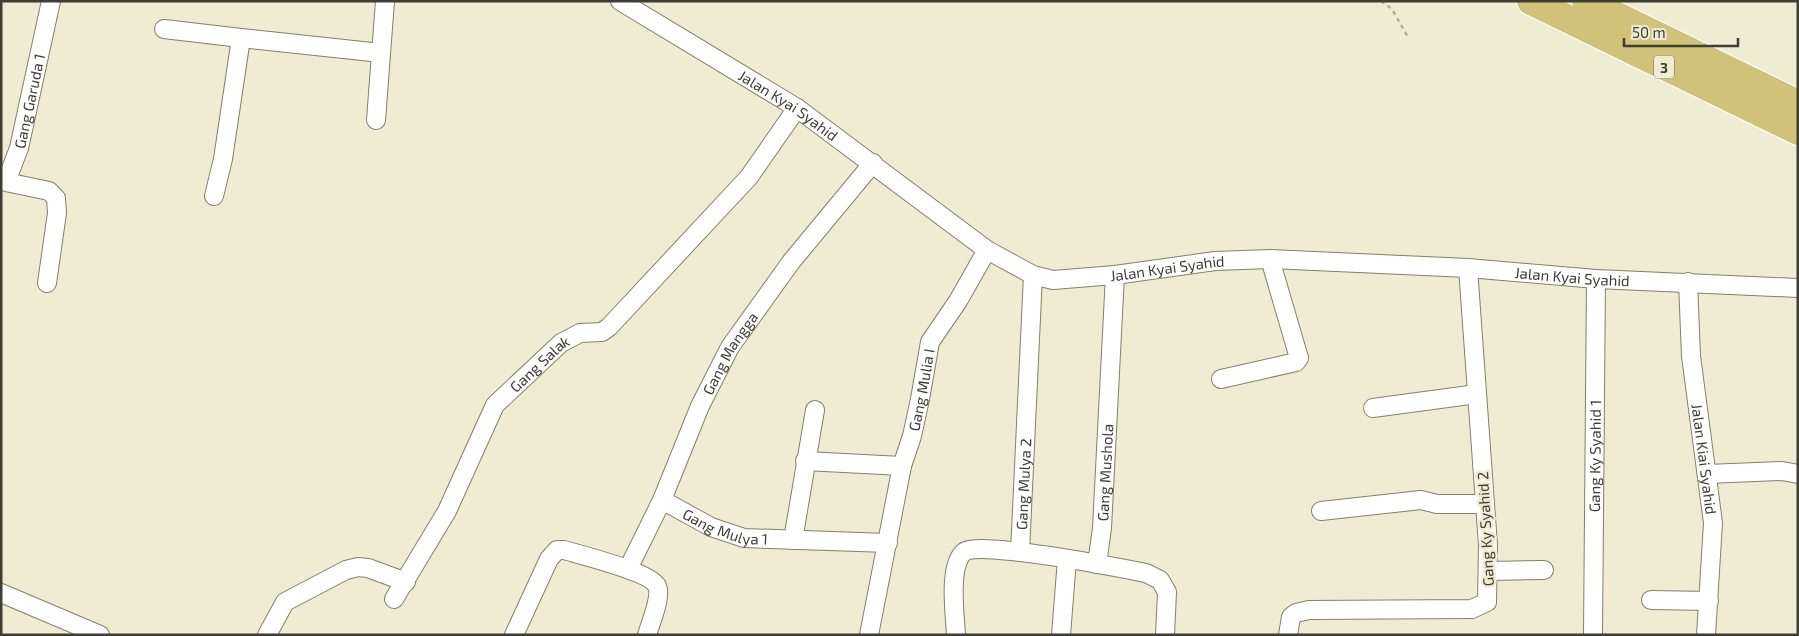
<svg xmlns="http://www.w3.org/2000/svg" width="1799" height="636" font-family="'Exo 2',sans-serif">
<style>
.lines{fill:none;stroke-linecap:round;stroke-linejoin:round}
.street-casing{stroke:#838069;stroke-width:20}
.highway-casing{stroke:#fff;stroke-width:30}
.path{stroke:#b3af9c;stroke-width:2.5;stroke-dasharray:4 4;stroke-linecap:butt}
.street{stroke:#fff;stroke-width:18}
.highway{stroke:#d0c279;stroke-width:28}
.labels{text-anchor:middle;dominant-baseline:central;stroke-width:5;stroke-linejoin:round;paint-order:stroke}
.shield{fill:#f0ecd3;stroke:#747264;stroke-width:1}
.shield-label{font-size:14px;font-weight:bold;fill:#3f3d34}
.street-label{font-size:15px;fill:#3f3d34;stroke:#f0ecd3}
</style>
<rect width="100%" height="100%" fill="#f0ecd3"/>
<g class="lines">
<defs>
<g id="street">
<path id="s1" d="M620 1 797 108 987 250 1033 275 1053 280 1115 275 1215 261 1270 259 1468 268 1596 279 1798 288"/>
<path d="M164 29 241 38"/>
<path d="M376 120 385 1"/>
<path d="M214 196 223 159 241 38 381 53"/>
<path id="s2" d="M1688 282 1691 356 1713 523 1706 635"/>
<path id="s3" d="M47 283 57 213 56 198 49 191 6 182 19 148 51 1"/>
<path d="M1221 379 1296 362 1299 358 1270 259"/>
<path d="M1373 408 1477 394"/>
<path d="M805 461 902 466"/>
<path d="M1707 474 1782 471 1798 474"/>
<path id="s4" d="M662 500 711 527 744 538 888 543"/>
<path d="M1321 511 1421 500 1437 504H1485"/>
<path d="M793 540 815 410"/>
<path id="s5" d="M1020 552 1033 275"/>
<path id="s6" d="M1097 564 1102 528 1115 275"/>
<path id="s7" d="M628 569 662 500 700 406 730 347 791 262 873 163"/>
<path d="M1489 571 1544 570"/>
<path d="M1 593 100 635"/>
<path id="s8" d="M394 599 447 511 495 405 561 343 580 333 602 332 609 327 749 177 797 108"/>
<path d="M1651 600 1709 601"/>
<path d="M267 635 285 602 346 570 358 567 368 568 406 582"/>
<path d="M514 635 549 559 557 550H564C581 555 650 572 657 586 662 597 650 624 647 635"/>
<path id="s9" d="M869 635 902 466 912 436 920 399 930 342 958 301 987 250"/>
<path d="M956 635C955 615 948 566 964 552 978 540 1120 568 1146 573L1160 580 1167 592 1165 635"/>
<path d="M1061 635 1067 559"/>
<path d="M1288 635 1291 617 1296 613 1309 610 1472 609 1487 602 1488 545 1468 268"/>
<path id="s10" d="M1593 635 1596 279"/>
</g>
<path id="highway" d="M1531 1 1798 131
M1586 1 1798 104"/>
</defs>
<use href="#street" class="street-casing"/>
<use href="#highway" class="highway-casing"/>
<path class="path" d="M1381 1 1392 9 1409 39"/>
<use href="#street" class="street"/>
<use href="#highway" class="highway"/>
</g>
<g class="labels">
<rect class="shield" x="1654" y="55.5" width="20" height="23" rx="4"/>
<g class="shield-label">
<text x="1664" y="67">3</text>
</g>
<g class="street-label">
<text stroke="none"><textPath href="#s3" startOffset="224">Gang Garuda 1</textPath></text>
<text stroke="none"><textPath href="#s1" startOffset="198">Jalan Kyai Syahid</textPath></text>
<text stroke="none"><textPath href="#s1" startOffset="632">Jalan Kyai Syahid</textPath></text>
<text stroke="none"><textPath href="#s1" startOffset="1038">Jalan Kyai Syahid</textPath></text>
<text stroke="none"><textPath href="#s7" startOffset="239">Gang Mangga</textPath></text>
<text stroke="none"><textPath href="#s8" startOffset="280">Gang Salak</textPath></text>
<text stroke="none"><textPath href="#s9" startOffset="251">Gang Mulia I</textPath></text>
<text stroke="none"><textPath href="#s10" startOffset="179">Gang Ky Syahid 1</textPath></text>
<text stroke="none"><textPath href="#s2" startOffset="178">Jalan Kiai Syahid</textPath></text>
<text stroke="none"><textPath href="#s6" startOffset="92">Gang Mushola</textPath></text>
<text stroke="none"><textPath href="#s5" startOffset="68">Gang Mulya 2</textPath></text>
<text stroke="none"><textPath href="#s4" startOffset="70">Gang Mulya 1</textPath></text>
<text transform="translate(1485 529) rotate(-93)">Gang Ky Syahid 2</text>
</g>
</g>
<rect width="1799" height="636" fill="none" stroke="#3f3d34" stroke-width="5"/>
<path d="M1624 38v8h114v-8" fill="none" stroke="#3f3d34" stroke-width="2.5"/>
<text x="1632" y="38" font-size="15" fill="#3f3d34" stroke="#f0ecd3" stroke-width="4" paint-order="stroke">50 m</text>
</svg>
